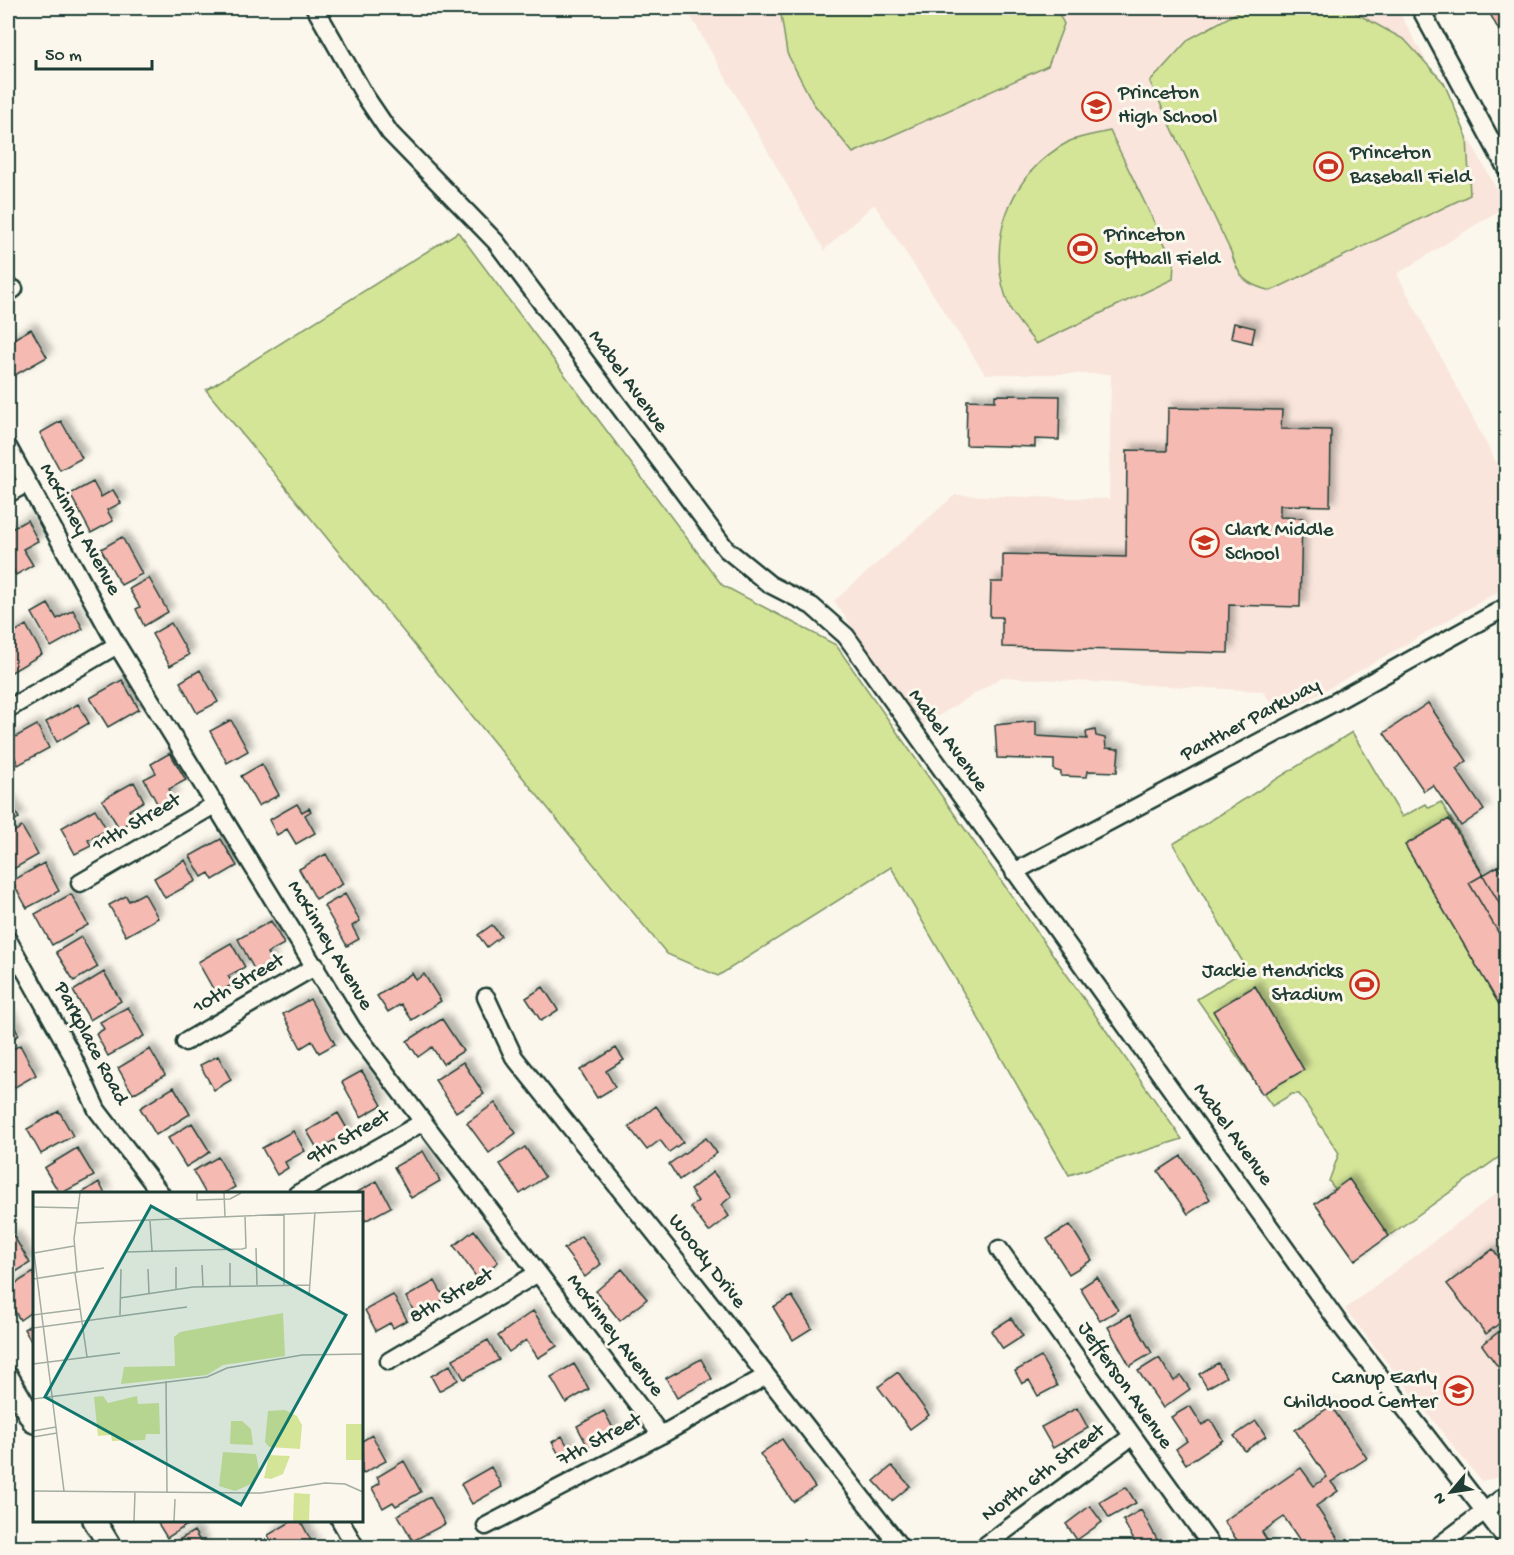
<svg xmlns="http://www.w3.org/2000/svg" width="1514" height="1555" font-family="'Gochi Hand',sans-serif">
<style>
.built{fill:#f9e5db}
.green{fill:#d4e598;stroke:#7a9166;stroke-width:1.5}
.building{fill:#f5bab2;stroke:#1f3d34;stroke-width:1.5;filter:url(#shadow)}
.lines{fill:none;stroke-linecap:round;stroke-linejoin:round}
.minor-casing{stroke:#1f3d34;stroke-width:21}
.tertiary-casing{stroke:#1f3d34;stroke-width:26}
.minor{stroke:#fbf7ec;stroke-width:16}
.tertiary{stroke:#fbf7ec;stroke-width:21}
.labels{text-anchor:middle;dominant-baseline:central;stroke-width:6;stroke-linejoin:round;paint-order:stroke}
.poi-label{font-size:21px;fill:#1f3d34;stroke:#fbf7ec;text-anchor:start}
.street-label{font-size:21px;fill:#1f3d34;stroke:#fbf7ec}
.inset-road{fill:none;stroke:#a3ada2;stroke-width:1.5}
.view{fill:#0f766e;fill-opacity:0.15;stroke:#0f766e;stroke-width:3}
.inset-edge{fill:none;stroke:#1f3d34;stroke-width:3}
</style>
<defs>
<filter id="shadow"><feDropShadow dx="5.5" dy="-5.5" stdDeviation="3" flood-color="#0004"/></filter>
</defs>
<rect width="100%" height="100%" fill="#fbf7ec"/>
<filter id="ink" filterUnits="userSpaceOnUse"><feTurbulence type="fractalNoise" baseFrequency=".0167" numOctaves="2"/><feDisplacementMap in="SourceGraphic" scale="12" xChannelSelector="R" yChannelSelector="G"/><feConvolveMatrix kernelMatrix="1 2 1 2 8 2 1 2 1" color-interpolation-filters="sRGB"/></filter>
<g filter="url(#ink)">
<path class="built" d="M686 8H1397L1506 206 1397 274 1506 481V587L1282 715 1262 691 1002 677 922 726 834 601 955 495 1109 499 1111 374H985L874 204 824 250Z
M1506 1186V1473L1500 1477 1481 1481 1345 1309Z"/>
<path class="green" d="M780 8H1056L1064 24 1048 66 853 153 813 103 787 53Z
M1262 8H1331L1354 12 1405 40 1444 83 1467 137 1470 195 1271 291C1244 284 1239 278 1231 252L1150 82 1189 39 1240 11Z
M1110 131 1174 263 1173 279 1036 344C1028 333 1017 322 1011 310 982 247 1008 173 1070 141 1081 136 1097 134 1110 131Z
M458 232 722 585 836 645 1182 1139 1069 1175 891 867 718 976 667 954 206 390Z
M1352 732 1402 817 1426 804 1429 808 1441 802 1506 913V1152L1355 1260 1315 1204 1335 1189 1329 1181 1339 1153 1299 1094H1292L1272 1106 1197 999 1247 969 1173 844Z"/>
<path class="building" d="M1487 8H1506V44Z
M1234 323 1255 328 1252 343 1231 338Z
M31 329 47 357 8 379V342Z
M995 395 1060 396 1059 440 1035 439V447L966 445 967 400 995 401Z
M1168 408 1282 410 1281 429 1331 430 1330 506 1280 505V517L1302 518 1300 607 1229 605 1228 653 1002 647V617H990L991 582H1003V554L1126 557 1127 450 1167 451Z
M61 421 82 458 60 470 40 433Z
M93 482 101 497 113 490 121 503 107 510 113 521 91 533 70 494Z
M27 520 38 541 23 549 33 565 16 575 8 559V531Z
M122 537 142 574 121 585 101 549Z
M149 578 168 612 144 626 136 609 140 607 129 589Z
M48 604 57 619 73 610 83 629 51 647 32 613Z
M171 623 189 655 170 666 152 634Z
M26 625 42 654 10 673 8 651 12 648 8 636Z
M200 670 218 702 197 713 180 682Z
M122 680 139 709 108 727 90 698Z
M1428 703 1467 761 1456 769 1484 810 1461 826 1433 785 1424 791 1384 733Z
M78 704 89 723 57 742 46 722Z
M231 720 248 751 227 763 210 731Z
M1036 721V736L1087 739 1086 732 1095 730 1096 736 1105 738 1106 748 1119 749 1117 772 1088 771 1087 777 1061 776V772L1054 770V760L997 758 995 725Z
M37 725 49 748 18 765 8 741Z
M170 753 186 780 169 789 173 797 158 805 144 779 156 773 151 764Z
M262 764 279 795 258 806 241 776Z
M134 782 144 801 129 810 134 820 119 828 102 800Z
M8 799 19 818 8 824Z
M297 804 302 812 309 808 311 811 305 815 315 833 296 844 287 829 277 835 269 820Z
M95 809 107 830 88 840 91 846 75 854 61 828Z
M1449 819 1483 875 1469 883 1501 937 1506 933V1008L1503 1011 1405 845Z
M22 827 38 855 8 872V835Z
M221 839 237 866 213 880 209 873 202 877 190 856Z
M326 854 343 884 316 899 299 869Z
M185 860 196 881 165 898 154 878Z
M44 863 59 891 27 908 12 881Z
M1498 866 1506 880V915L1483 875Z
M1483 875 1506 915V933L1501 937 1469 883Z
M144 893 158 918 126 936 109 905 126 896 129 901Z
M71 894 88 925 52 945 35 914Z
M345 894 360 921 352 926 359 939 347 946 324 906Z
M271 921 284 944 267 953 272 961 255 971 238 939Z
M492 925 501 936 487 947 478 935Z
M81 937 98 967 74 981 56 952Z
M231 943 245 967 228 976 233 984 216 994 198 962Z
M104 972 121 1001 90 1020 73 991Z
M412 973 416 980 424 974 441 1001 412 1020 401 1004 388 1012 377 996Z
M1255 986 1304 1070 1262 1094 1213 1011Z
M543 987 558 1010 541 1021 526 998Z
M310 999 335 1044 319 1053 312 1041 301 1048 283 1014Z
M128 1007 144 1036 108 1056 96 1034 104 1029 100 1022Z
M8 1016 19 1035 8 1042Z
M442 1019 463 1051 443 1064 432 1047 418 1057 407 1041Z
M20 1045 36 1075 8 1091V1052Z
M616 1048 624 1060 606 1071 615 1087 597 1098 580 1070Z
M150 1049 165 1075 133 1094 118 1068Z
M218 1056 231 1080 214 1090 200 1065Z
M463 1062 484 1094 456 1112 435 1080Z
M362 1071 382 1105 361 1117 342 1082Z
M174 1087 190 1114 156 1135 140 1108Z
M495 1103 516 1133 489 1153 467 1123Z
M656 1106 683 1142 669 1152 660 1140 647 1150 629 1127Z
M59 1111 73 1136 41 1154 27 1129Z
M338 1113 349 1132 318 1150 307 1131Z
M192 1123 210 1152 186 1167 168 1138Z
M293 1131 305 1151 285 1162 288 1168 277 1175 262 1148Z
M706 1138 717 1153 679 1180 669 1164Z
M525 1147 545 1177 520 1194 500 1164Z
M77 1148 94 1176 60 1194 44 1168Z
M423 1151 440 1181 411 1198 394 1167Z
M1181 1156 1210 1199 1188 1214 1158 1171Z
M218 1157 235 1187 223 1194H206L193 1171Z
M713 1172 732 1196 721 1205 729 1216 709 1232 690 1207 698 1201 690 1190Z
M1349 1179 1389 1236 1355 1260 1315 1204Z
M377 1181 391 1207 365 1221 362 1214V1194H354Z
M99 1182 105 1194H80Z
M1070 1225 1092 1260 1069 1274 1047 1239Z
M474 1230 498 1262 477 1278 454 1246Z
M13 1235 30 1263 8 1277V1239Z
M581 1236 601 1264 585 1277 564 1249Z
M1493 1249 1506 1267V1318L1486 1334 1447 1284Z
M622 1269 647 1299 620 1321 596 1291Z
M34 1272V1310L20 1320 8 1300V1288Z
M1097 1277 1118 1310 1100 1321 1080 1288Z
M435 1281 445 1299 416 1315 406 1297Z
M393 1295 407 1320 393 1328 390 1323 376 1331 365 1310Z
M792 1296 812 1328 793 1340 773 1307Z
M533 1311 557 1346 538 1358 526 1340 509 1352 498 1336Z
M1130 1315 1152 1353 1130 1366 1108 1327Z
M1011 1318 1023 1336 1003 1349 991 1331Z
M34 1323V1346L24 1329Z
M1506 1326V1378L1482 1345Z
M488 1340 499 1360 464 1379 453 1359Z
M1041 1357 1057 1386 1038 1396 1029 1380 1022 1384 1015 1371Z
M1159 1358 1174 1381 1181 1376 1190 1389 1163 1408 1138 1371Z
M701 1359 712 1379 677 1398 666 1378Z
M1218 1363 1226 1377 1207 1388 1199 1374Z
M574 1364 589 1389 566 1403 551 1377Z
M450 1365 458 1380 439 1391 431 1376Z
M898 1372 929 1415 910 1429 878 1387Z
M1190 1406 1202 1425 1211 1420 1223 1440 1186 1464 1176 1449 1187 1441 1171 1417Z
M1331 1406 1367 1458 1331 1482 1338 1491 1316 1506 1344 1548H1305L1284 1517 1262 1532 1268 1542 1261 1548H1242L1224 1521 1301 1468 1314 1486 1327 1477 1295 1430Z
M1077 1408 1088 1428 1053 1448 1041 1427Z
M604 1411 615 1432 588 1447 577 1426Z
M1256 1421 1266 1436 1245 1451 1234 1436Z
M372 1435 386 1461 362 1474V1441Z
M562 1436 572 1454 562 1460 552 1442Z
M782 1439 815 1487 793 1502 760 1454Z
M404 1461 421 1492 396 1506 393 1502 383 1508 372 1488 380 1483 377 1477Z
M892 1466 910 1486 892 1501 874 1481Z
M491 1467 502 1487 472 1504 461 1484Z
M1126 1487 1136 1503 1109 1518 1100 1502Z
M430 1497 445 1524 413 1541 398 1515Z
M1090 1506 1102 1522 1077 1540 1066 1524Z
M1141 1510 1160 1545 1155 1548H1138L1123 1520Z
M156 1520H195L167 1538Z
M294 1520H300L314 1546 274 1548 268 1535Z
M194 1531 204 1548H171L169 1546Z"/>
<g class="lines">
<defs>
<path id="minor" d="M315 8 365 96 390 133 496 242 726 549 769 584 812 606 846 636 1341 1326 1506 1539
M1420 8 1506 168
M8 292 14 289
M8 447 117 645 352 1028 661 1435
M8 494 27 483
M8 709 117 645
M1014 872 1335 702 1506 607
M80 883 216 804
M8 940 71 1053 97 1110 161 1194
M486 997 514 1057 670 1252 901 1548
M185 1042 316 966
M297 1194 423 1122
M999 1249 1213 1548
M389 1361 538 1273
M340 1520 356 1548
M486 1526 661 1435 766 1376
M982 1548 1131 1437
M1436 1548 1506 1495"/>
<path id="tertiary" d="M8 1378 34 1422
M94 1520 111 1548"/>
</defs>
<use href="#minor" class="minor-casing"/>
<use href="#tertiary" class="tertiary-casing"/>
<use href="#minor" class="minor"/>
<use href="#tertiary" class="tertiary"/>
</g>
</g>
<defs>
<symbol id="school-ring" viewBox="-11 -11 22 22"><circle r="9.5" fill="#fbf7ec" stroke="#c8321e" stroke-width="1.5"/><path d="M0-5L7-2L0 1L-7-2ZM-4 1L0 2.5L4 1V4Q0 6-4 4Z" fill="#c8321e"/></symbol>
<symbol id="stadium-ring" viewBox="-11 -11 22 22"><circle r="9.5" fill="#fbf7ec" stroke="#c8321e" stroke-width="1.5"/><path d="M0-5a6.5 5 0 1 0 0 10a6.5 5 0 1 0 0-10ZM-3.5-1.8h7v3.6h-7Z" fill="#c8321e"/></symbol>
</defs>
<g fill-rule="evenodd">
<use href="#school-ring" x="1080" y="90" width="33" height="33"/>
<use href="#stadium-ring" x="1312" y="150" width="33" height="33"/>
<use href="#stadium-ring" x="1066" y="232" width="33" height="33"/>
<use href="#school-ring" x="1188" y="526" width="33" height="33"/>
<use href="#stadium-ring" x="1348" y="968" width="33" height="33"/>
<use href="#school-ring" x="1442" y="1374" width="33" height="33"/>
</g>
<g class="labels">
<g class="poi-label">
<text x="1118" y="94">Princeton<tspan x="1118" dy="24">High School</tspan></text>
<text x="1350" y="154">Princeton<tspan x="1350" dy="24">Baseball Field</tspan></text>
<text x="1104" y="236">Princeton<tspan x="1104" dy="24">Softball Field</tspan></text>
<text x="1225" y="531">Clark Middle<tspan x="1225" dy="24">School</tspan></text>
<text x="1343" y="972" text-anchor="end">Jackie Hendricks<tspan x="1343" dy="24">Stadium</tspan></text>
<text x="1437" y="1379" text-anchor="end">Canup Early<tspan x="1437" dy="24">Childhood Center</tspan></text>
</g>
<g class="street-label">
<text transform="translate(627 382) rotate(54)">Mabel Avenue</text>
<text transform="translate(79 530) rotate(61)">McKinney Avenue</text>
<text transform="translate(1251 721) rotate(-28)">Panther Parkway</text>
<text transform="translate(947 741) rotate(54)">Mabel Avenue</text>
<text transform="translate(137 824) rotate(-30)">11th Street</text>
<text transform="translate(329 946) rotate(59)">McKinney Avenue</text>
<text transform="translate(239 985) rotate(-30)">10th Street</text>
<text transform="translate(90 1044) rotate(62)">Parkplace Road</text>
<text transform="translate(1232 1135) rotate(54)">Mabel Avenue</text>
<text transform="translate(349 1138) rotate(-30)">9th Street</text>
<text transform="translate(706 1262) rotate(52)">Woody Drive</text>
<text transform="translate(452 1297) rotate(-30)">8th Street</text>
<text transform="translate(614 1336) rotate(53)">McKinney Avenue</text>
<text transform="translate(1124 1386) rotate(55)">Jefferson Avenue</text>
<text transform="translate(600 1441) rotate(-28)">7th Street</text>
<text transform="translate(1044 1474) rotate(-37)">North 6th Street</text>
</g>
</g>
<g transform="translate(33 1192)">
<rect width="330" height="330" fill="#fbf7ec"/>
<path d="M250 121 252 164 190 173 174 183 88 192 91 175 142 174 141 145 147 140ZM70 204 75 211 104 204 105 212 126 211 127 242H113L112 248 79 249 78 243 65 244 61 205ZM252 218 264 224 269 233 267 257 236 255 232 250 235 219ZM198 229H209L218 237 220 253 197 252ZM313 232H330V268H313ZM190 260 223 262 226 278 218 292 202 299 186 294ZM236 263 257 264 250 282 238 287 231 286ZM261 301 277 302 276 329H260Z" fill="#d4e598"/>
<path class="inset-road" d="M164 1V8L197 7 208 1M191 1 192 25M0 15 46 16M117 29 119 59M44 31 330 19M0 53 31 299M223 56 224 93M92 60 209 57 213 56 212 24M1 61 41 54M197 71V94M169 73 170 95M143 75V98M115 77 116 102M44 80 71 76M42 81 54 165M0 87 44 80 41 47 47 1M251 93V22M276 104 282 20M87 106 160 95 277 93M0 123 47 117M87 123 88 77M0 136 154 115M0 172 87 161M133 189 134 300M0 207 174 185 194 176 269 163 330 162M0 239 23 235M0 245 24 241M0 299 228 301 292 291 312 292 330 300M101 329 102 300M141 329 142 307"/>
<path class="view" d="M118 14 313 123 208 313 12 205Z"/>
<rect width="330" height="330" class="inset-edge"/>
</g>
<rect width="1514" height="1555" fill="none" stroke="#fbf7ec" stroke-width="30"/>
<rect x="15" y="15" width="1484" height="1525" fill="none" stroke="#1f3d34" stroke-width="2" filter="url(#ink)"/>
<g transform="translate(1451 1492) rotate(241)" stroke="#fbf7ec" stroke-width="4.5" paint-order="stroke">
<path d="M0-4.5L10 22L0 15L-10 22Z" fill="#1f3d34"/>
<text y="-9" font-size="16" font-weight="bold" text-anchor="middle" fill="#1f3d34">N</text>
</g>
<path d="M36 60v9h116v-9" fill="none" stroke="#1f3d34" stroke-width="3"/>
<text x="45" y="60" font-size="18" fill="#1f3d34" stroke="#fbf7ec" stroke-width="4.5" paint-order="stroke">50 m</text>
</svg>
